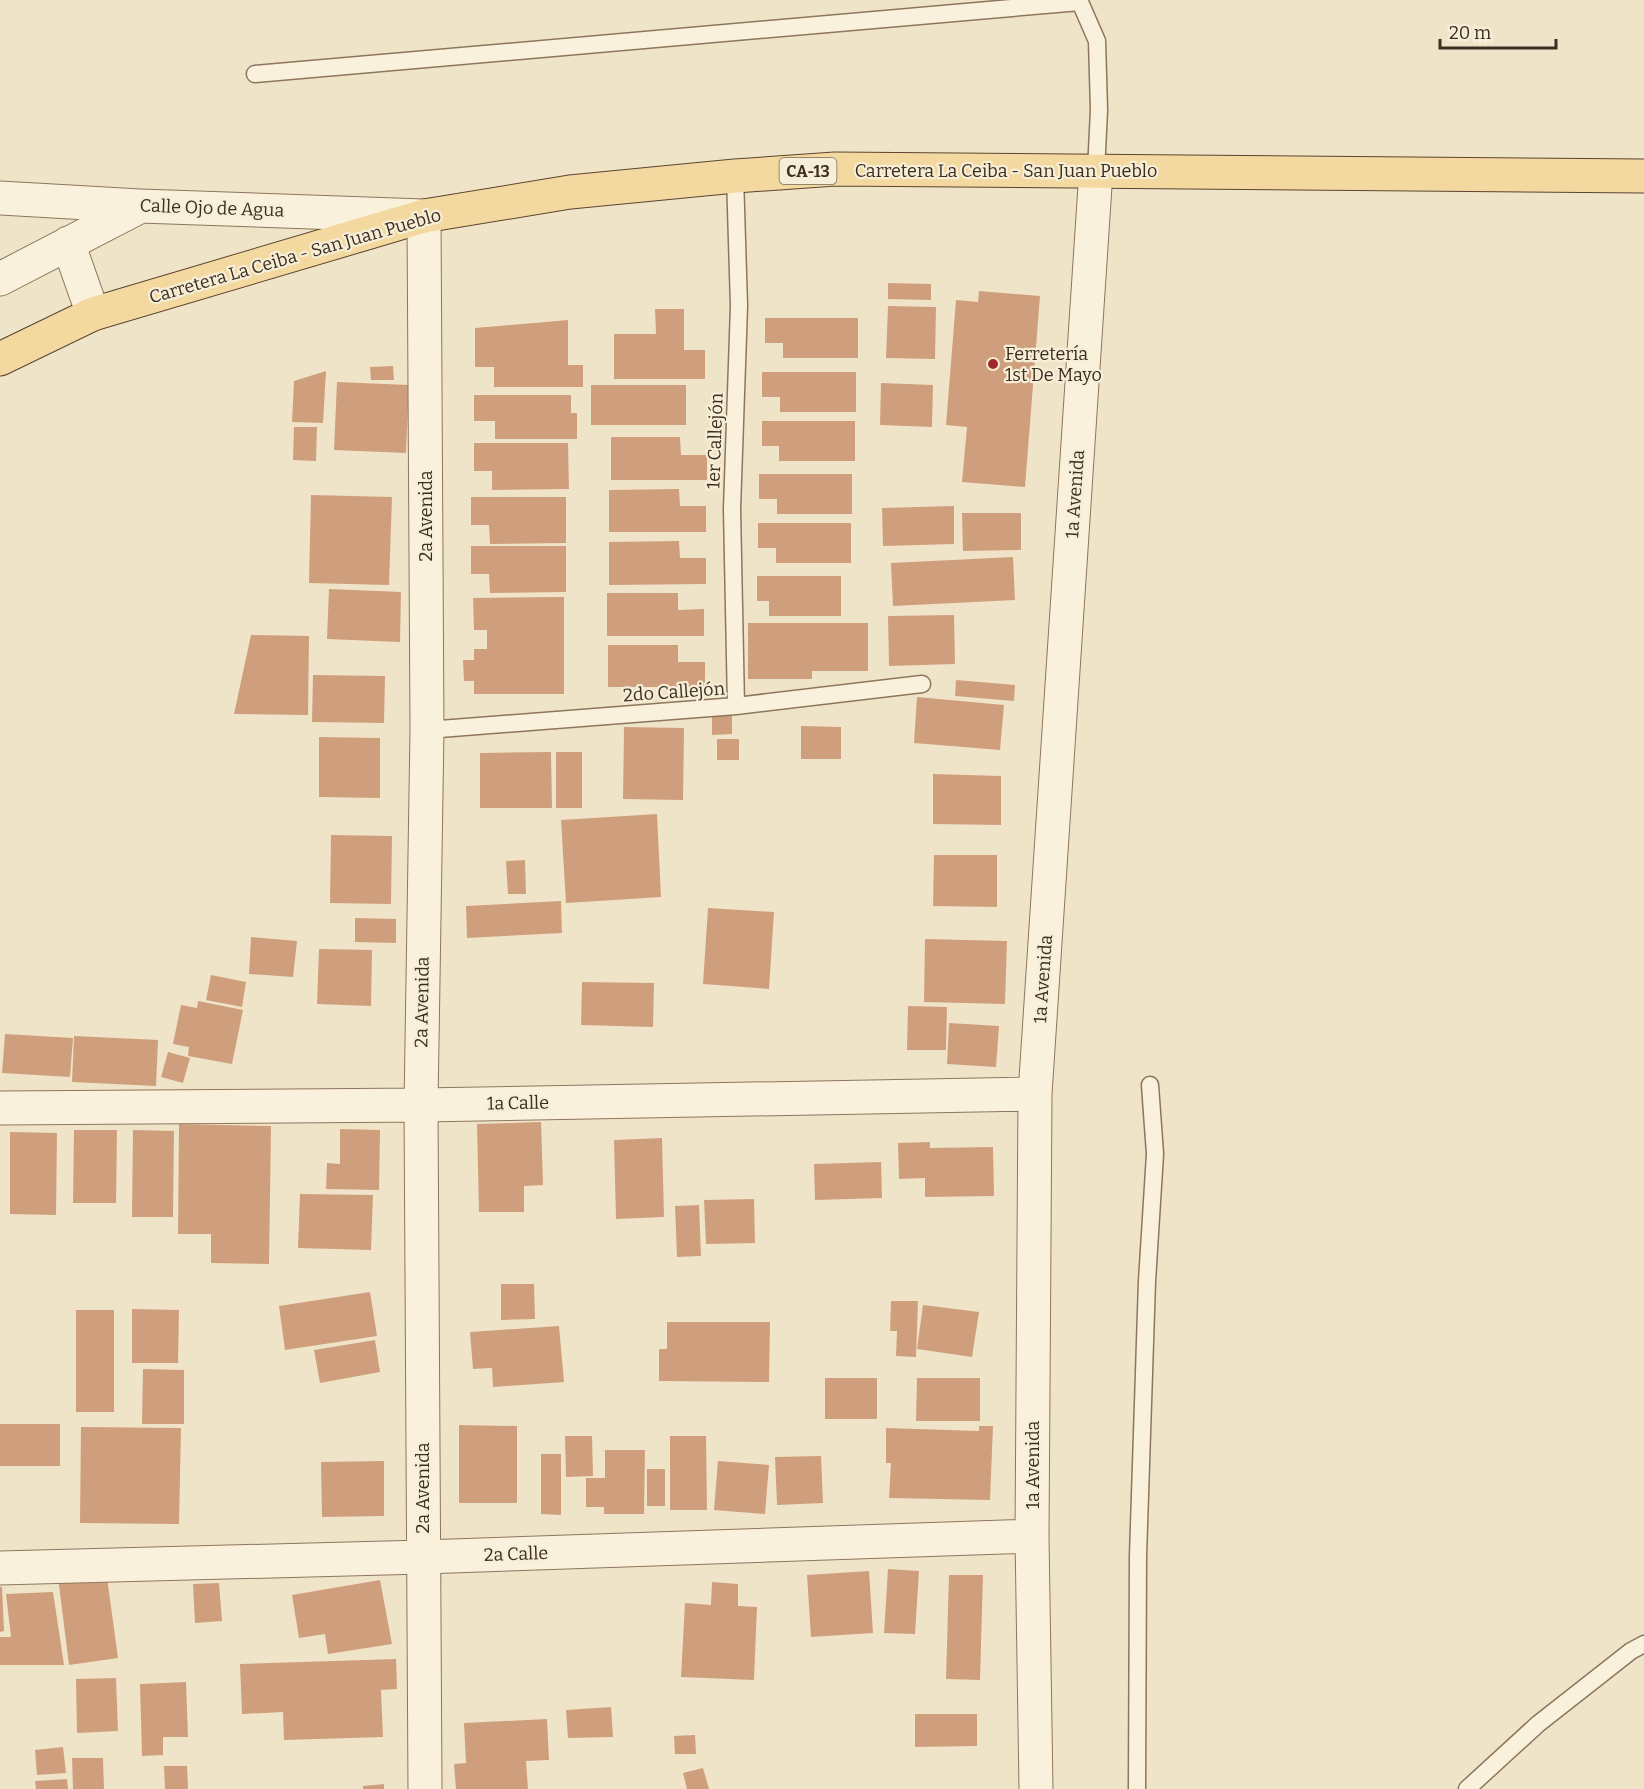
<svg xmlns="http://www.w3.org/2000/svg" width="1644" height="1789" font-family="Bitter,serif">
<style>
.building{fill:#cf9f7d}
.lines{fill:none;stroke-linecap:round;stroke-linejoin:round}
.service-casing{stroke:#8d765c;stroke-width:19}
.minor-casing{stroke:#8d765c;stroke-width:35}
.primary-casing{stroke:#5b4430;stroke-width:35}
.service{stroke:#faf1dc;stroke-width:16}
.minor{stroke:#faf1dc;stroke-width:33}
.primary{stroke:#f3d9a0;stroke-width:33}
.poi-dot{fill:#9e2a2b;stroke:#f7eed8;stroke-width:2}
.labels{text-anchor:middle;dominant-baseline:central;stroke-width:4.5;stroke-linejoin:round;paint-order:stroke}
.shield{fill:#f7eed8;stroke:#756857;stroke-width:1.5}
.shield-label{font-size:16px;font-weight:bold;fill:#3d2e20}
.street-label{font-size:18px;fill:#3d2e20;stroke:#f7eed8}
.poi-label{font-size:18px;fill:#3d2e20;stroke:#f7eed8;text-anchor:start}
</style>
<rect width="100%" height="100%" fill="#f0e4c8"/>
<path class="building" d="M888 283 931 284V300L888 299Z
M979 291 1040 296 1025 487 962 482 967 427 946 425 956 300 978 302Z
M888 306 936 307 935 359 886 358Z
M655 309H684V350H705V379H614V334H656Z
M765 318H858V358H783V343H765Z
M568 320V365H583V387H494V367H475V328Z
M393 366 394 380H371L370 367Z
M326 371 323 423 292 422 294 381Z
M762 372H856V412H780V397H762Z
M337 382 409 385 406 453 334 450Z
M881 383 933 385 932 427 880 425Z
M591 385H686V425H591Z
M474 395H571V413H577V439H495V421H474Z
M762 421H855V461H779V446H762Z
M294 427H317L316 461 293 460Z
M611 437H680L681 455H707V480H611Z
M474 443H568L569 489 492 490V471H474Z
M759 474H852V514H777V499H759Z
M679 489 680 506H706V532H609V490Z
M311 495 392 497 389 585 309 583Z
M471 497H566V543L490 544 489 525H471Z
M954 506V544L883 546 882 508Z
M962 513H1021V550L963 551Z
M758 523H851V563H776V548H758Z
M679 541 680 558H706V584L609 585V542Z
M471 546H566V592L490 593 489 574H471Z
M1013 557 1015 600 893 606 891 563Z
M757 576H841V616H769V601H757Z
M329 589 401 592 400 642 327 639Z
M607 593H678V610L704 609V636H607Z
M564 597V694H474V681H464L463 660H474V649H487V630H474L473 598Z
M954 615 955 664 889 666 888 616Z
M748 623H868V671H812V679H748Z
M251 635 309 636 308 715 234 714Z
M608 645H678V662H705V687H608Z
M313 675 385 676 384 723 312 722Z
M956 680 1015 685 1014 701 955 696Z
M917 697 1004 705 1000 750 914 743Z
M712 715H732V734L712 735Z
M801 726 841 727V759H801Z
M624 727 684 728 683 800 623 799Z
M319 737 380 738V798L319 797Z
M717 739H739V760H717Z
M551 752 552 808H480V753Z
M556 752H582V808H556Z
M933 774 1001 776V825L933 824Z
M657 814 661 897 566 903 561 820Z
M331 835 392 836 391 904 330 903Z
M934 855H997V907L933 906Z
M525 860 526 894H508L506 861Z
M561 901 562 933 467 938 466 906Z
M708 908 774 912 769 989 703 984Z
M355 918 396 919V943L355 942Z
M251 937 297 941 293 977 249 974Z
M925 939 1007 941 1005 1004 924 1002Z
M319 949 372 950 371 1006 317 1004Z
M211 975 246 982 242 1007 206 1000Z
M582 982 654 983 653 1027 581 1025Z
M198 1001 243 1010 232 1064 188 1056 189 1047 173 1044 181 1005 197 1008Z
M908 1006 947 1007 946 1050H907Z
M949 1023 999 1026 996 1067 947 1064Z
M5 1034 73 1038 70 1077 2 1073Z
M74 1036 158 1040 156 1086 72 1082Z
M168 1052 190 1058 183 1083 161 1077Z
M541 1122 543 1185 524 1186V1212H479L477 1124Z
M179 1124 271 1126 269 1264 211 1263V1234H178Z
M340 1129 380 1130 379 1190 326 1189 327 1163 340 1164Z
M74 1130H117L116 1203H73Z
M133 1130 174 1131 173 1217H132Z
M10 1132 57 1133 56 1215 10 1214Z
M662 1138 664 1217 616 1219 614 1140Z
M930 1142V1148L993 1147 994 1196 925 1197V1178L899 1179 898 1143Z
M881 1162 882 1198 815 1200 814 1164Z
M300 1194 373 1195 371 1250 298 1248Z
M754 1199 755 1243 706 1244 704 1200Z
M699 1205 701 1256 677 1257 675 1206Z
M501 1284H534L535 1319 501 1320Z
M370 1292 377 1336 285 1350 279 1306Z
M891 1301H918L916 1357 896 1356 897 1331H890Z
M923 1305 979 1312 972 1357 917 1349Z
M132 1309 179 1310 178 1363H132Z
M76 1310H114V1412H76Z
M667 1322H770L769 1382 659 1381V1349H667Z
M559 1326 564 1382 493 1387 492 1368 473 1369 470 1332Z
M375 1340 380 1372 320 1383 314 1350Z
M143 1369 184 1370V1424H142Z
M825 1378H877V1419H825Z
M917 1378H980V1421H916Z
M0 1424H60V1466H0Z
M459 1425 517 1426V1503H459Z
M979 1426H993L990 1500 889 1498 891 1463H886V1428L979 1431Z
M81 1427 181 1428 179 1524 80 1523Z
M565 1436H592L593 1476 566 1477Z
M670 1436H706L707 1510H670Z
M605 1450H645L644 1514H604V1507H586V1478H605Z
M541 1454H561V1515L541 1514Z
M821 1456 823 1503 777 1505 775 1457Z
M384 1461V1516L322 1517 321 1462Z
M718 1461 769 1465 765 1514 714 1510Z
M647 1469H665V1506H647Z
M888 1569 919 1571 915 1634 884 1633Z
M106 1570 118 1658 69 1665 58 1577Z
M869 1571 873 1633 811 1637 807 1575Z
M949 1575H983L980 1680 946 1679Z
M380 1580 392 1644 328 1654 325 1634 299 1638 292 1595Z
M712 1582 738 1584V1606L757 1607 754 1680 681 1677 685 1603 711 1605Z
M219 1583 222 1621 195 1623 193 1584Z
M0 1587H2L4 1631 0 1632Z
M53 1592 64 1665H0V1637H11L6 1594Z
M396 1659 397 1689 381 1690 383 1737 284 1740 283 1712 242 1714 240 1664Z
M116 1678 118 1731 77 1733 76 1679Z
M186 1682 188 1737H163V1755L142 1756 140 1684Z
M611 1707 613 1737 568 1738 566 1710Z
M915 1714H977V1746L915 1747Z
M547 1719 549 1760 526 1761 528 1789H456L454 1764 466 1763 464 1723Z
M695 1735 696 1754H675L674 1736Z
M63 1747 66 1773 37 1775 35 1750Z
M72 1758H103L104 1789H73Z
M164 1766H187L188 1789H165Z
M703 1768 709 1789H687L683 1773Z
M67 1779 68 1789H36L35 1781Z
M384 1784V1789H363V1786Z"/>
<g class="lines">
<defs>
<path id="service" d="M255 74 1080 2 1097 41 1099 110 1096 171
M735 176 739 306 732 509 736 706
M427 730 736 706 922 684
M1137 1789 1138 1556 1147 1281 1155 1154 1150 1085
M1467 1789 1538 1724 1631 1651 1644 1644"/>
<path id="minor" d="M0 198 140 206 424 216 427 730 421 1105 425 1789
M68 243 93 314
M0 279 139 207
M0 1108 421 1105 1035 1094
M0 1568 423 1557 1032 1536
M1036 1789 1032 1536 1035 1094 1096 171"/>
<path id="primary" d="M0 359 93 314 424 216 570 192 735 176 835 169 1644 176"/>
</defs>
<use href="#service" class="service-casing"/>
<use href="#minor" class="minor-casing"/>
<use href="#primary" class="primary-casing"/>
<use href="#service" class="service"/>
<use href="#minor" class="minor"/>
<use href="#primary" class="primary"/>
</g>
<circle class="poi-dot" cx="993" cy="364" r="6"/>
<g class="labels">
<rect class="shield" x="779.5" y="158" width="57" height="26" rx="4.5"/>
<g class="shield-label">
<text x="808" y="171">CA-13</text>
</g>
<g class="street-label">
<text x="1006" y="171">Carretera La Ceiba - San Juan Pueblo</text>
<text transform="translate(212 208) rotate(2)">Calle Ojo de Agua</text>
<text transform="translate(295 256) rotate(-16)">Carretera La Ceiba - San Juan Pueblo</text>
<text transform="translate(715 441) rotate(-88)">1er Callejón</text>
<text transform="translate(1075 494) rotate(-86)">1a Avenida</text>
<text transform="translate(426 516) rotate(-90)">2a Avenida</text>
<text transform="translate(674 692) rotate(-4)">2do Callejón</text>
<text transform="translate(1043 979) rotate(-86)">1a Avenida</text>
<text transform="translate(422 1002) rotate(-89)">2a Avenida</text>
<text transform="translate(518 1103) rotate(-1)">1a Calle</text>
<text transform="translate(1033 1465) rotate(-90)">1a Avenida</text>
<text transform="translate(423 1488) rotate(-90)">2a Avenida</text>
<text transform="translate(516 1554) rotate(-2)">2a Calle</text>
</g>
<g class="poi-label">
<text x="1005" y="354">Ferretería<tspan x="1005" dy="21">1st De Mayo</tspan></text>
</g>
</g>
<path d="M1440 39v9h116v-9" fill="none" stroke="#3d2e20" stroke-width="3"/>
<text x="1449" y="39" font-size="18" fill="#3d2e20" stroke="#f7eed8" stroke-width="4.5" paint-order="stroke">20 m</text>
</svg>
